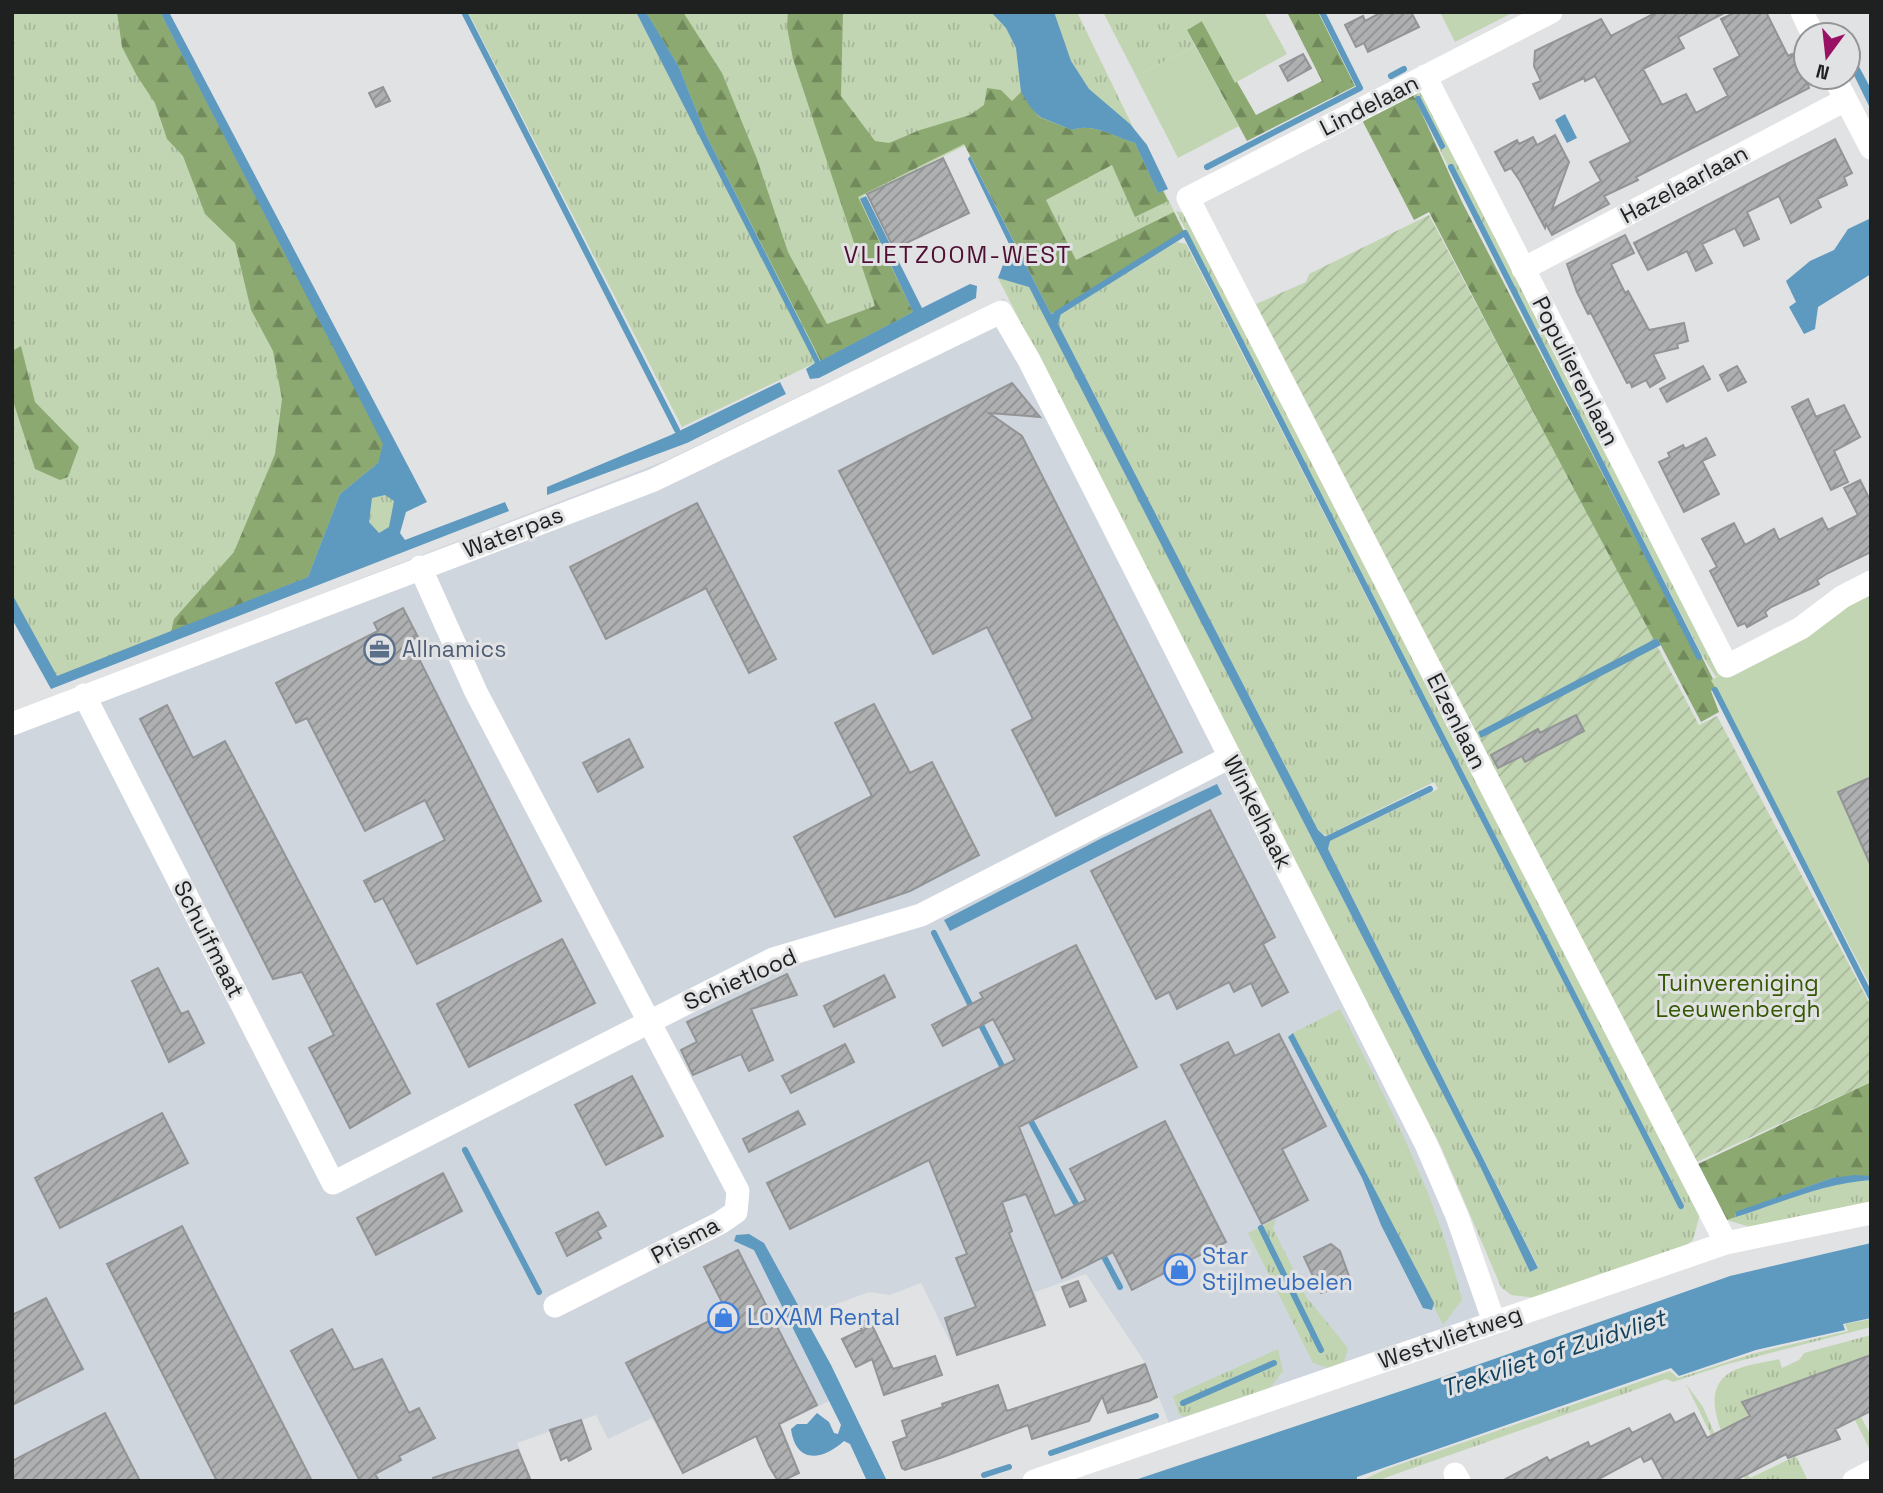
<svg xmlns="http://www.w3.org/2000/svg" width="1883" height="1493" font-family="'Space Grotesk',sans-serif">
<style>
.built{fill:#d0d6de}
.grass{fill:url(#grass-tufts)}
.forest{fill:url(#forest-firs)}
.park{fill:#c2d5b2}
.garden{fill:url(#garden-furrows)}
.water{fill:#5e99bf;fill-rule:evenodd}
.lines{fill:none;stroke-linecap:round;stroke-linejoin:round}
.stream{stroke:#5e99bf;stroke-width:6}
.building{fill:url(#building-hatch);stroke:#939496;stroke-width:2}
.minor{stroke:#fff;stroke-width:23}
.labels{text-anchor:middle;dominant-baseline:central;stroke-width:6;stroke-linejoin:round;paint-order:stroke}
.street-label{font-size:23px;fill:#1f2020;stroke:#e1e2e4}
.service-label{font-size:23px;fill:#4e5e75;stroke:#e1e2e4;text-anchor:start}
.park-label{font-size:23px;fill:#365800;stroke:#e1e2e4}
.shop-label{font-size:23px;fill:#366cbe;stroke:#e1e2e4;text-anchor:start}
.neighbourhood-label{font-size:24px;letter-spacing:2px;fill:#4e0f33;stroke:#e1e2e4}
.water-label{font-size:24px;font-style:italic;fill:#11415c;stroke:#e1e2e4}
</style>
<defs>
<pattern id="grass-tufts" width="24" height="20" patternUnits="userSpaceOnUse" patternTransform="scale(1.75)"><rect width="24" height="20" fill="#c2d5b2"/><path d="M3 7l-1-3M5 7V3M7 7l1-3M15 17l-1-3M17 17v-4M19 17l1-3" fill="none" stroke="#a6b799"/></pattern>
<pattern id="forest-firs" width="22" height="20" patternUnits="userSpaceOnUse" patternTransform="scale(1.75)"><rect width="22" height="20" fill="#8ca971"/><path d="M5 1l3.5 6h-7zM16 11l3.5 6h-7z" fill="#72895c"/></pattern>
<pattern id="garden-furrows" width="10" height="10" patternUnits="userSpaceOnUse" patternTransform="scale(1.75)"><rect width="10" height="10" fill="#c2d5b2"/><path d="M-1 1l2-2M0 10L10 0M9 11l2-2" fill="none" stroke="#a6b799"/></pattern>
<pattern id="building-hatch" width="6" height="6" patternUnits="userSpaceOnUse" patternTransform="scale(1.75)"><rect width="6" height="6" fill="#afb0b2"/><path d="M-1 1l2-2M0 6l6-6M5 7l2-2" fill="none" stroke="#8e8f90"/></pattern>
</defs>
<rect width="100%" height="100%" fill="#e1e2e4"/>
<path class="built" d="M1004 298 1361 998 1502 1310 1169 1423 1146 1364 1086 1274 1035 1292 1046 1326 957 1356 921 1283 890 1295 869 1292 796 1319 833 1399 682 1474 652 1418 608 1439 596 1415 517 1443 532 1481H12V717L45 701 667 460Z"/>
<path class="grass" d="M12 12H164L416 493 373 558 52 685 12 608Z
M468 12H636L693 123 637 12H1077L1184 232 1051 314 966 145 863 196 925 320 815 363 682 427Z
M1103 12H1197L1202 21 1187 30 1195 46 1136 76Z
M1411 91 1424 93 1721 675 1716 677 1702 655 1452 165 1448 166 1439 148 1444 146 1420 98 1416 99Z
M1176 211 1187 214 1700 1214 1693 1240 1681 1249 1536 1298 1511 1295 1501 1287 1441 1147 998 278 1029 286 1479 1164 1530 1271 1538 1267 1328 849 1330 841 1438 789 1434 782 1326 836 1318 830 1057 324 1061 314 1177 242 1186 244 1680 1209 1685 1207Z
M1340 1009C1388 1103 1438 1196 1462 1300L1443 1325 1293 1033Z
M1871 1180V1204L1750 1227 1727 1220C1774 1205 1822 1183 1871 1180Z
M1276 1219 1273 1228 1307 1298 1348 1348 1344 1362 1328 1368 1313 1363 1248 1233Z
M1871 1319V1327L1728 1364 1673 1382 1666 1379 1376 1481H1361L1386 1469 1670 1371 1678 1378 1755 1353 1848 1331 1845 1324Z
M1871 1335V1355L1742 1401 1749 1416 1725 1429 1750 1478 1796 1456 1808 1481H1746C1733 1454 1692 1394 1731 1372 1745 1364 1764 1363 1779 1359L1782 1368 1799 1360 1804 1353Z
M1278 1349 1283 1371 1270 1388 1184 1417 1179 1414 1173 1396Z
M1686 1384 1703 1407 1716 1437 1713 1439Z
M1861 1417 1871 1436 1870 1450 1855 1420Z"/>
<path class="forest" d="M117 12H160L384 444 378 463 340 494 308 577 171 632 174 619 234 552 275 454 282 399 273 351 251 310 235 243 205 214 183 156 167 139 155 103 137 76 122 47Z
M646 12H683L722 73 757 159 788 252 827 324 875 306 793 59 787 27 788 12H843L841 96 875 141 889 143 920 130 970 115 984 105 987 88 1001 90 1012 101 1021 92 1039 117 1072 130C1093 122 1114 137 1135 143L1158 193 1163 191 1168 201 1135 217 1112 165 1046 200 1076 260 1174 212 1184 232 1051 314 964 144 858 197 913 312 821 361 706 135 679 67Z
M1287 12H1318L1355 86 1247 141 1187 30 1202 21 1256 115 1322 81Z
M1413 94 1462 202 1698 659 1702 657 1717 687 1711 691 1719 712 1701 722 1657 638 1652 641 1429 212 1414 220 1363 122 1366 116Z
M21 346 35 402 79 447 68 477 60 480 35 469 14 404V350Z
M1871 1082V1176L1832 1178 1735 1213 1736 1217 1727 1220 1698 1164Z"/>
<path class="park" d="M1197 12H1264L1287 54 1235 83Z
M1440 12H1514L1455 42Z
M1195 46 1239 126 1178 158 1136 76Z
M1871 589V987L1711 680 1811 630Z"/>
<path class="garden" d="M1429 215 1699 725 1717 716 1871 1006V1082L1697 1162 1256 304 1306 282 1309 274Z"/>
<path class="water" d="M160 12H169L427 502 406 512 400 533 405 540 505 502 509 511 51 689 12 619V594L57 676 308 577 340 494 378 463 383 444ZM385 495 394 501 389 527 379 533 369 522 372 498Z
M636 12H646L679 67 706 135 820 361 913 312 860 199 866 196 922 308 970 284 977 286 976 298 819 378 810 379 806 369 815 363Z
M991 12H1054L1071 61 1089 89 1130 124 1147 145 1168 189 1158 193 1135 143C1114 137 1093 122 1072 130L1040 117 1031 108 1021 92 1016 48 1006 28Z
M1848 46 1871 89V110L1848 63Z
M1565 114 1577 138 1567 143 1555 120Z
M970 156 1051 314 1062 310 1058 324 1318 830 1330 841 1328 849 1538 1268 1530 1272 1479 1164 1029 287 998 278 1010 246 968 159Z
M1871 218V274L1818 307 1815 329 1804 334 1789 307 1796 302 1786 281 1810 261 1834 250 1848 229Z
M780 382 786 394 687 443 547 495V487L671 435Z
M1657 638 1661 645 1481 738 1478 732Z
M1217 784 1222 794 950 931 944 920 1102 838Z
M1293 1033 1434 1303 1432 1310 1423 1308 1381 1225 1362 1178 1288 1037Z
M1855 1175 1871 1176V1180C1825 1183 1780 1203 1736 1217L1735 1212 1832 1178Z
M749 1234 764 1243 831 1365 887 1481H867L850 1444 844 1441C823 1460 796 1465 791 1429L797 1424H807L817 1413 829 1422 834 1433 838 1434 841 1425 754 1250 734 1241 736 1235Z
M1871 1243V1318L1843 1324 1845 1330 1756 1350 1679 1376 1671 1368 1357 1477V1481H1132L1440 1378 1730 1276Z"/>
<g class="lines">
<path class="stream" d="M464 12 677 430
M1391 76 1404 69
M1418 99 1442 146
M1207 167 1360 88 1322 12
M1451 167 1699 657
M1056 314 1185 233 1681 1206
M1715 690 1871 997
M1321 842 1430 789
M934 933 973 1010
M978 1019 1005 1072
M1028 1116 1080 1211
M465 1150 539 1292
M1261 1228 1321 1350
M1101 1251 1120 1287
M1183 1403 1274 1363
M1051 1453 1156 1416
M984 1475 1009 1467"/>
</g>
<path class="building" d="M1382 12H1411L1419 27 1368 52 1364 43 1356 47 1345 25 1363 16 1365 21Z
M1657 12H1726L1678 37 1684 48 1643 69 1662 105 1686 94 1696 113 1728 96 1714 69 1740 56 1721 19 1736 12H1766L1788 56 1792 54 1804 70 1809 88 1636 177 1638 180 1604 196 1609 204 1552 235 1546 224 1545 228 1520 181 1511 168 1505 171 1495 152 1517 140 1519 144 1533 137 1537 145 1555 135 1569 162 1552 209 1601 181 1590 162 1631 142 1595 76 1585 81 1584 78 1540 99 1533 84 1541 81 1534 66 1535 51 1601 19 1611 36Z
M1303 54 1311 68 1288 81 1280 66Z
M383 87 390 101 376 107 369 93Z
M1835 139 1852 173 1844 177 1847 185 1817 199 1821 207 1791 223 1779 196 1747 212 1759 239 1744 246 1735 228 1702 244 1712 263 1696 271 1687 251 1648 270 1634 243Z
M943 158 969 213 894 249 867 194Z
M1625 235 1634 253 1611 264 1625 293 1628 291 1649 330 1684 323 1688 341 1677 344 1678 348 1653 354 1665 378 1650 387 1646 380 1632 387 1630 382 1627 383 1591 313 1588 314 1577 292 1567 264Z
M1703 366 1710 379 1667 402 1660 389Z
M1737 366 1746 382 1728 391 1720 375Z
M1012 383 1040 417 989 413 1022 436 1182 752 1056 816 1012 730 1033 719 987 627 933 654 839 471Z
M1808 399 1816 417 1844 405 1860 437 1834 451 1848 482 1831 490 1792 407Z
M1706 438 1715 455 1702 461 1719 494 1684 512 1659 462 1670 457 1668 453 1683 445 1685 449Z
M1860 480 1871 502V552L1828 573 1817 580 1819 584 1812 588 1771 607 1765 612 1767 616 1747 627 1745 623 1738 626 1710 571 1717 567 1702 539 1734 523 1745 545 1774 529 1779 540 1822 518 1828 530 1858 515 1844 488Z
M697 503 776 659 749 673 706 588 606 639 570 567Z
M403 608 418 637 410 641 541 901 417 964 383 898 375 902 364 881 445 840 425 800 365 831 307 718 296 723 276 683 378 631 374 623Z
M874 704 910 773 932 762 979 855 910 891 835 917 794 837 872 796 835 723Z
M167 705 193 758 225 741 410 1093 350 1128 309 1048 334 1035 302 972 273 979 140 719Z
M1576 715 1584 731 1525 762 1522 756 1498 768 1491 755 1538 729 1540 733Z
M629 739 643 767 598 792 583 763Z
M1871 777V866L1838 792Z
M1210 810 1275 937 1263 944 1288 992 1262 1006 1251 983 1234 992 1229 982 1177 1009 1169 992 1156 999 1091 871Z
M562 939 595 1003 469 1067 437 1004Z
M1076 945 1137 1067 1019 1127 1055 1216 1086 1200 1070 1169 1165 1121 1226 1242 1186 1262 1189 1267 1174 1275 1172 1269 1132 1290 1113 1252 1062 1278 1026 1194 1002 1202 1012 1231 1009 1233 1045 1325 957 1355 945 1318 976 1307 956 1258 967 1254 929 1160 790 1229 767 1183 1015 1060 993 1019 943 1046 932 1025 983 998 980 993Z
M158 968 181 1014 188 1011 204 1043 169 1062 132 981Z
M787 974 797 995 751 1009 773 1060 749 1071 741 1054 693 1075 681 1050 697 1042 687 1022Z
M884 975 895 997 834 1027 824 1006Z
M1279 1034 1326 1126 1282 1149 1308 1200 1262 1224 1181 1065 1228 1042 1235 1056Z
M845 1044 854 1062 791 1093 782 1076Z
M632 1076 663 1136 606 1165 575 1105Z
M798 1111 805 1124 749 1152 743 1139Z
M162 1113 188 1163 60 1228 35 1178Z
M443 1173 462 1211 376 1255 357 1218Z
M598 1212 606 1226 597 1231 601 1238 567 1256 556 1233Z
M182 1226 224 1309 312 1481H217L107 1264Z
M1331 1244 1340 1251 1351 1282 1321 1293 1304 1257Z
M738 1250 817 1405 779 1424 799 1473 782 1481H778L769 1466 756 1436 683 1473 626 1363 727 1312 704 1267Z
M1078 1281 1086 1301 1070 1307 1062 1287Z
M46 1298 83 1369 12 1405V1315Z
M869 1319 893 1369 935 1356 942 1375 884 1395 872 1359 856 1367 842 1339 861 1330 863 1334 859 1323Z
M332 1329 354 1370 382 1359 409 1413 419 1408 435 1438 399 1456 401 1460 375 1474 379 1481H360L291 1351Z
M1871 1355V1411L1835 1429 1840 1439 1788 1458 1786 1454 1734 1481H1664L1652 1458 1644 1462 1641 1456 1595 1481H1502L1547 1457 1549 1461 1588 1442 1590 1447 1629 1428 1632 1433 1670 1414 1675 1423 1694 1413 1707 1438 1750 1416 1742 1402Z
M1145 1364 1157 1397 1149 1401 1108 1413 1102 1396 1089 1421 1032 1439 1028 1425 943 1457 905 1470 902 1468 893 1442 907 1437 902 1421 943 1407 942 1404 998 1385 1007 1411Z
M105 1413 140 1481H12V1461Z
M581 1420 591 1449 569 1461 567 1457 561 1460 550 1430Z
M518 1450 531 1481H434L433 1478Z"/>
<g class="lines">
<path class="minor" d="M1551 12 1188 198 1726 1243
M1802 12 1813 35
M1425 76 1727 666 1801 628 1842 597 1871 582
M1834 77 1871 148
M1523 269 1845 100
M420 567 476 692 738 1191 736 1212 720 1223 555 1306
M84 695 333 1183 773 959 921 915 1230 757
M12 724 654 480 1001 312 1029 360 1426 1144 1457 1216 1494 1322
M1455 1474 1459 1481
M1034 1481 1726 1243 1871 1213
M1854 1481 1871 1472"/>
</g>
<defs>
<symbol id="office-ring" viewBox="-11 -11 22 22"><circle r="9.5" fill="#e1e2e4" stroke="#5c6f8a" stroke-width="1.5"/><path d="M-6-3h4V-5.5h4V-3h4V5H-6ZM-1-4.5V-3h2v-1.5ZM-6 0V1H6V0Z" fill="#5c6f8a"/></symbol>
<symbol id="shop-ring" viewBox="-11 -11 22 22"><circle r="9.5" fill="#e1e2e4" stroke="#3f7fe0" stroke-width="1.5"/><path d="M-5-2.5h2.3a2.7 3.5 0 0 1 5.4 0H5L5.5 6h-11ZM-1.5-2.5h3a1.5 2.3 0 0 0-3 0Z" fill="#3f7fe0"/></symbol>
</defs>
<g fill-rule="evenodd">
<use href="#office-ring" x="362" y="632" width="35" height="35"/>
<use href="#shop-ring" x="1162" y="1252" width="35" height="35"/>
<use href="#shop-ring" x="706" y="1300" width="35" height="35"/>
</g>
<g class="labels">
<g class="street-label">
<text transform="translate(1369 105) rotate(-27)">Lindelaan</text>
<text transform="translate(1684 184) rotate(-28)">Hazelaarlaan</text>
<text transform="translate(1576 371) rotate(63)">Populierenlaan</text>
<text transform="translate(513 532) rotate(-21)">Waterpas</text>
<text transform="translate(1457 721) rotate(63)">Elzenlaan</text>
<text transform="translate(1258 812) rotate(63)">Winkelhaak</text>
<text transform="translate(209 939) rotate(63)">Schuifmaat</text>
<text transform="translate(740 979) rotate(-24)">Schietlood</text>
<text transform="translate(685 1240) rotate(-28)">Prisma</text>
<text transform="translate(1450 1337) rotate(-19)">Westvlietweg</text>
</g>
<g class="service-label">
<text x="402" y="649">Allnamics</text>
</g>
<g class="park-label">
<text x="1738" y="983">Tuinvereniging<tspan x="1738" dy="26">Leeuwenbergh</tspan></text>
</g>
<g class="shop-label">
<text x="1202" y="1256">Star<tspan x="1202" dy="26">Stijlmeubelen</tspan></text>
<text x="747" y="1317">LOXAM Rental</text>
</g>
<g class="neighbourhood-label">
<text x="958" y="254">VLIETZOOM-WEST</text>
</g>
<g class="water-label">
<text transform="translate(1553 1353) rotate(-18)">Trekvliet of Zuidvliet</text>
</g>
</g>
<rect width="1883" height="1493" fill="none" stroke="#1f2020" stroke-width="28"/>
<g transform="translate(1827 56) rotate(195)"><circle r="33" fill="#e1e2e4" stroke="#939496" stroke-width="2"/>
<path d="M0-5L12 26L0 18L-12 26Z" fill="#991164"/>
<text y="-10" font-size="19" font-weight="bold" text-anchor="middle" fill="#1f2020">N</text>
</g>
</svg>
